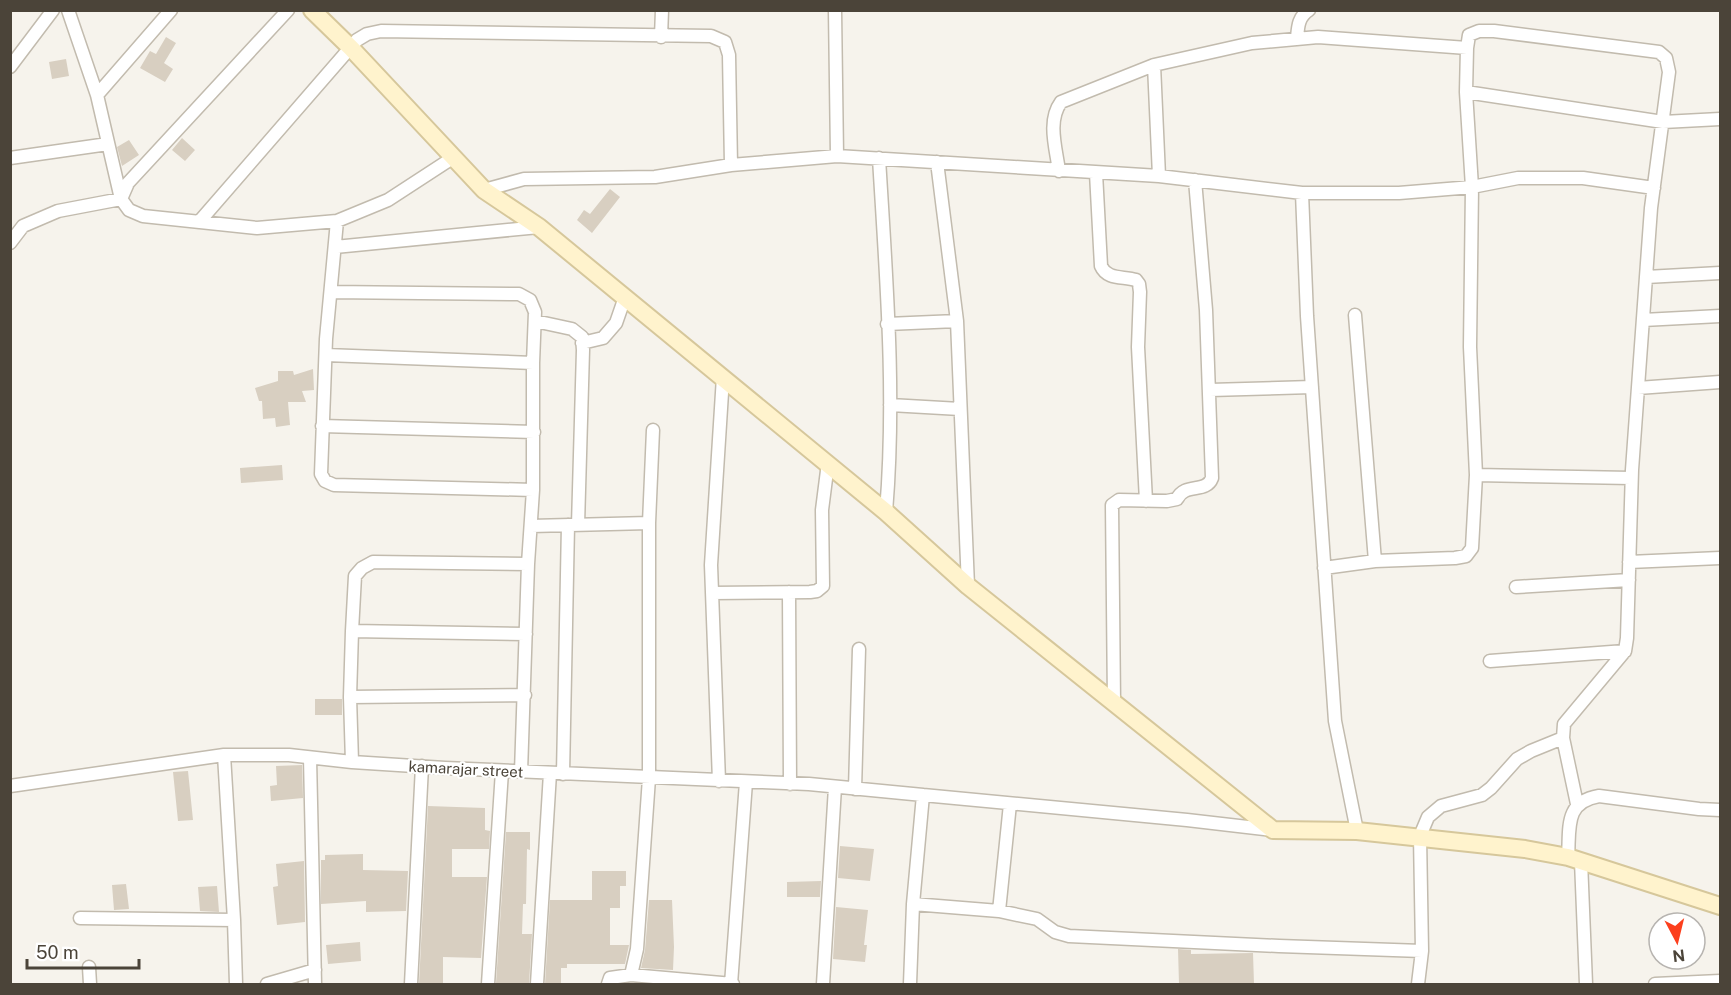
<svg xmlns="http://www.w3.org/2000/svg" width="1731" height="995" font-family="'Public Sans',sans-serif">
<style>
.building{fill:#d8cfc1}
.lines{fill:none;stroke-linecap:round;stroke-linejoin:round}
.street-casing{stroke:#c2bbae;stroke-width:15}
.secondary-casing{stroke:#d6c79b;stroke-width:20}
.street{stroke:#fff;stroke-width:12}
.secondary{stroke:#fff3cd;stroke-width:16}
.labels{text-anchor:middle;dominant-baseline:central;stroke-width:4.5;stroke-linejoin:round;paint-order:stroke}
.street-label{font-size:15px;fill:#4b4439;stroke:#fff}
</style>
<rect width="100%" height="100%" fill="#f6f3ec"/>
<path class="building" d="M166 37 176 43 164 63 173 69 165 82 140 68 150 51 156 54Z
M66 59 69 76 52 79 49 62Z
M182 138 195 150 185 161 172 150Z
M129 140 139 155 122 166 117 147Z
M610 189 620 197 592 233 577 220 584 210 590 214Z
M313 369 314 390 302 391 306 402H288L290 425 276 427 275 418 263 419 262 401H259L255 388 278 381V371H293L294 375Z
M282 465 283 480 241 483 240 468Z
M315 699H342V715H315Z
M302 765 303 798 271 801 270 786 277 785 276 766Z
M188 771 193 820 178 821 173 772Z
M428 806 485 808V830L490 831 489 849H452V877H487L481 958 443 957V984H419Z
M506 832H530V850L527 849 526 904H523L522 934H532L529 984 496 983Z
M840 846 874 849 870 881 838 878Z
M363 854V870L408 871 406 911 366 912V901L321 904V860H325V855Z
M304 861 305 922 277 925 273 887 278 886 276 864Z
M592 871H626V886H620V908H610V945H629L625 964H567V968H561V984H545L550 900H592Z
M821 881 820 897H787V882Z
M126 884 129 909 114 910 112 885Z
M217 886 219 912 200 911 198 887Z
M649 900H672L674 947 673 970 641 968 645 950Z
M836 907 868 910 864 945H867L865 962 833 959Z
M360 942 361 961 328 964 326 945Z
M1178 949 1191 950V954L1253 953 1254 984H1179Z"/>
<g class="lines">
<defs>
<path id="street" d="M68 10 97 95
M288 10 128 183 121 199 129 210 143 216 257 228 337 221
M835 10 837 156 1159 176 1302 193H1399L1472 187 1518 178H1583L1654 188
M661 37 662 10
M1297 38C1298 27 1298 17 1309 10
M1154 65 1159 176
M10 67 53 10
M1466 92 1663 122 1720 119
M454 157 388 200 337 221 326 339 321 474 325 481 334 485 533 490 528 564 521 772
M10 158 108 144
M879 158C886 276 896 394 886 512
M937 162 957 321 968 586
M1059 171C1056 148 1047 121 1061 102L1154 65 1252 43 1318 37 1467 48
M1096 173 1101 266C1107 280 1123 276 1136 280L1139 284 1140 292 1138 347 1146 501
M484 190 524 179 655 177 731 165 837 156
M1302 193 1307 316 1335 721 1357 831
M199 222 357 40 367 34 381 31 711 36 725 42 729 55 731 165
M10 243 23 226 58 211 121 199 97 95 171 10
M335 247 539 227
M1646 277 1720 273
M331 292 519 294 530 300 535 312 533 363
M1355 315 1375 561
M1643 320 1720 316
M535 321 572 329 582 337 583 350 578 525
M887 324 957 321
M582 343 603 338 616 323 625 297
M326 355 533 363V490
M1638 388 1720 382
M1210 390 1312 387
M890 405 960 409
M322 426 534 432
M649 523 653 430
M531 526 649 523V778L637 949 631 975 610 978 608 984
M1629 562 1720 558
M1324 568 1375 561 1455 558 1466 556 1472 548 1476 475
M1516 587 1629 580
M789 592 790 784
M712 593 810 592 817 591 823 586 822 510 828 463
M526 634 352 631 355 576 362 568 373 562 528 564
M1490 661 1625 651 1627 638 1632 470 1651 208 1669 72 1666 58 1659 52 1494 31H1479L1469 35 1467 48 1466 92 1472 187 1470 347 1476 475 1631 478
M350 697 352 631
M1114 703 1112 505 1119 500 1167 501 1177 499C1185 482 1206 494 1212 478L1206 310 1195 180
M224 755 234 920 236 984
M310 758 315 984
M352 762 350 697 525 695
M563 774 568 525
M719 781 711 565 723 377
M10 786 224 755H289L352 762 445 768 809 784 923 795
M855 789 859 649
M1577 804 1563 738 1564 724 1625 651
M1568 857C1570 828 1564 802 1599 796L1699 809 1720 810
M1581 861 1586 984
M913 904 999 911 1037 919 1055 932 1069 936 1279 946 1422 951
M999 911 1010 804
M80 918 234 920
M89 967 90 984
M631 975 733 984
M267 984 315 970
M411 984 422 766
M488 984 502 771
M537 984 550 773
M731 984 746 782
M823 984 835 787
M910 984 913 904 923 795 1187 820 1273 830
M1418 984 1422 951 1420 836 1428 817 1441 806 1482 795 1491 788 1517 759 1531 751 1563 738
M1655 984 1720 981"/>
<path id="secondary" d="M312 10 351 48 484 190 539 227 886 512 968 586 1273 830 1357 831 1525 849 1568 857 1720 906"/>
</defs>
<use href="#street" class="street-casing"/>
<use href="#secondary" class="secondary-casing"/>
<use href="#street" class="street"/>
<use href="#secondary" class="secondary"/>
</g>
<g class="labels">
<g class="street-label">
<text transform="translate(466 769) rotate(3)">kamarajar street</text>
</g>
</g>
<rect width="1731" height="995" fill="none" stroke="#4b4439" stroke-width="24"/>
<g transform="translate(1677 941) rotate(173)"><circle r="28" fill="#ffffff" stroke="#b7b4b0" stroke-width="1.5"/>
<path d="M0-4.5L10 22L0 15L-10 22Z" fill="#fc3f1d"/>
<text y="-9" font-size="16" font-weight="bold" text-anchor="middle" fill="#4b4439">N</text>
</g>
<path d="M27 959v9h112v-9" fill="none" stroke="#4b4439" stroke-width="3"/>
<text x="36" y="959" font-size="18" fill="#4b4439" stroke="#ffffff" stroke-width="4.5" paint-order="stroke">50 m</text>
</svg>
